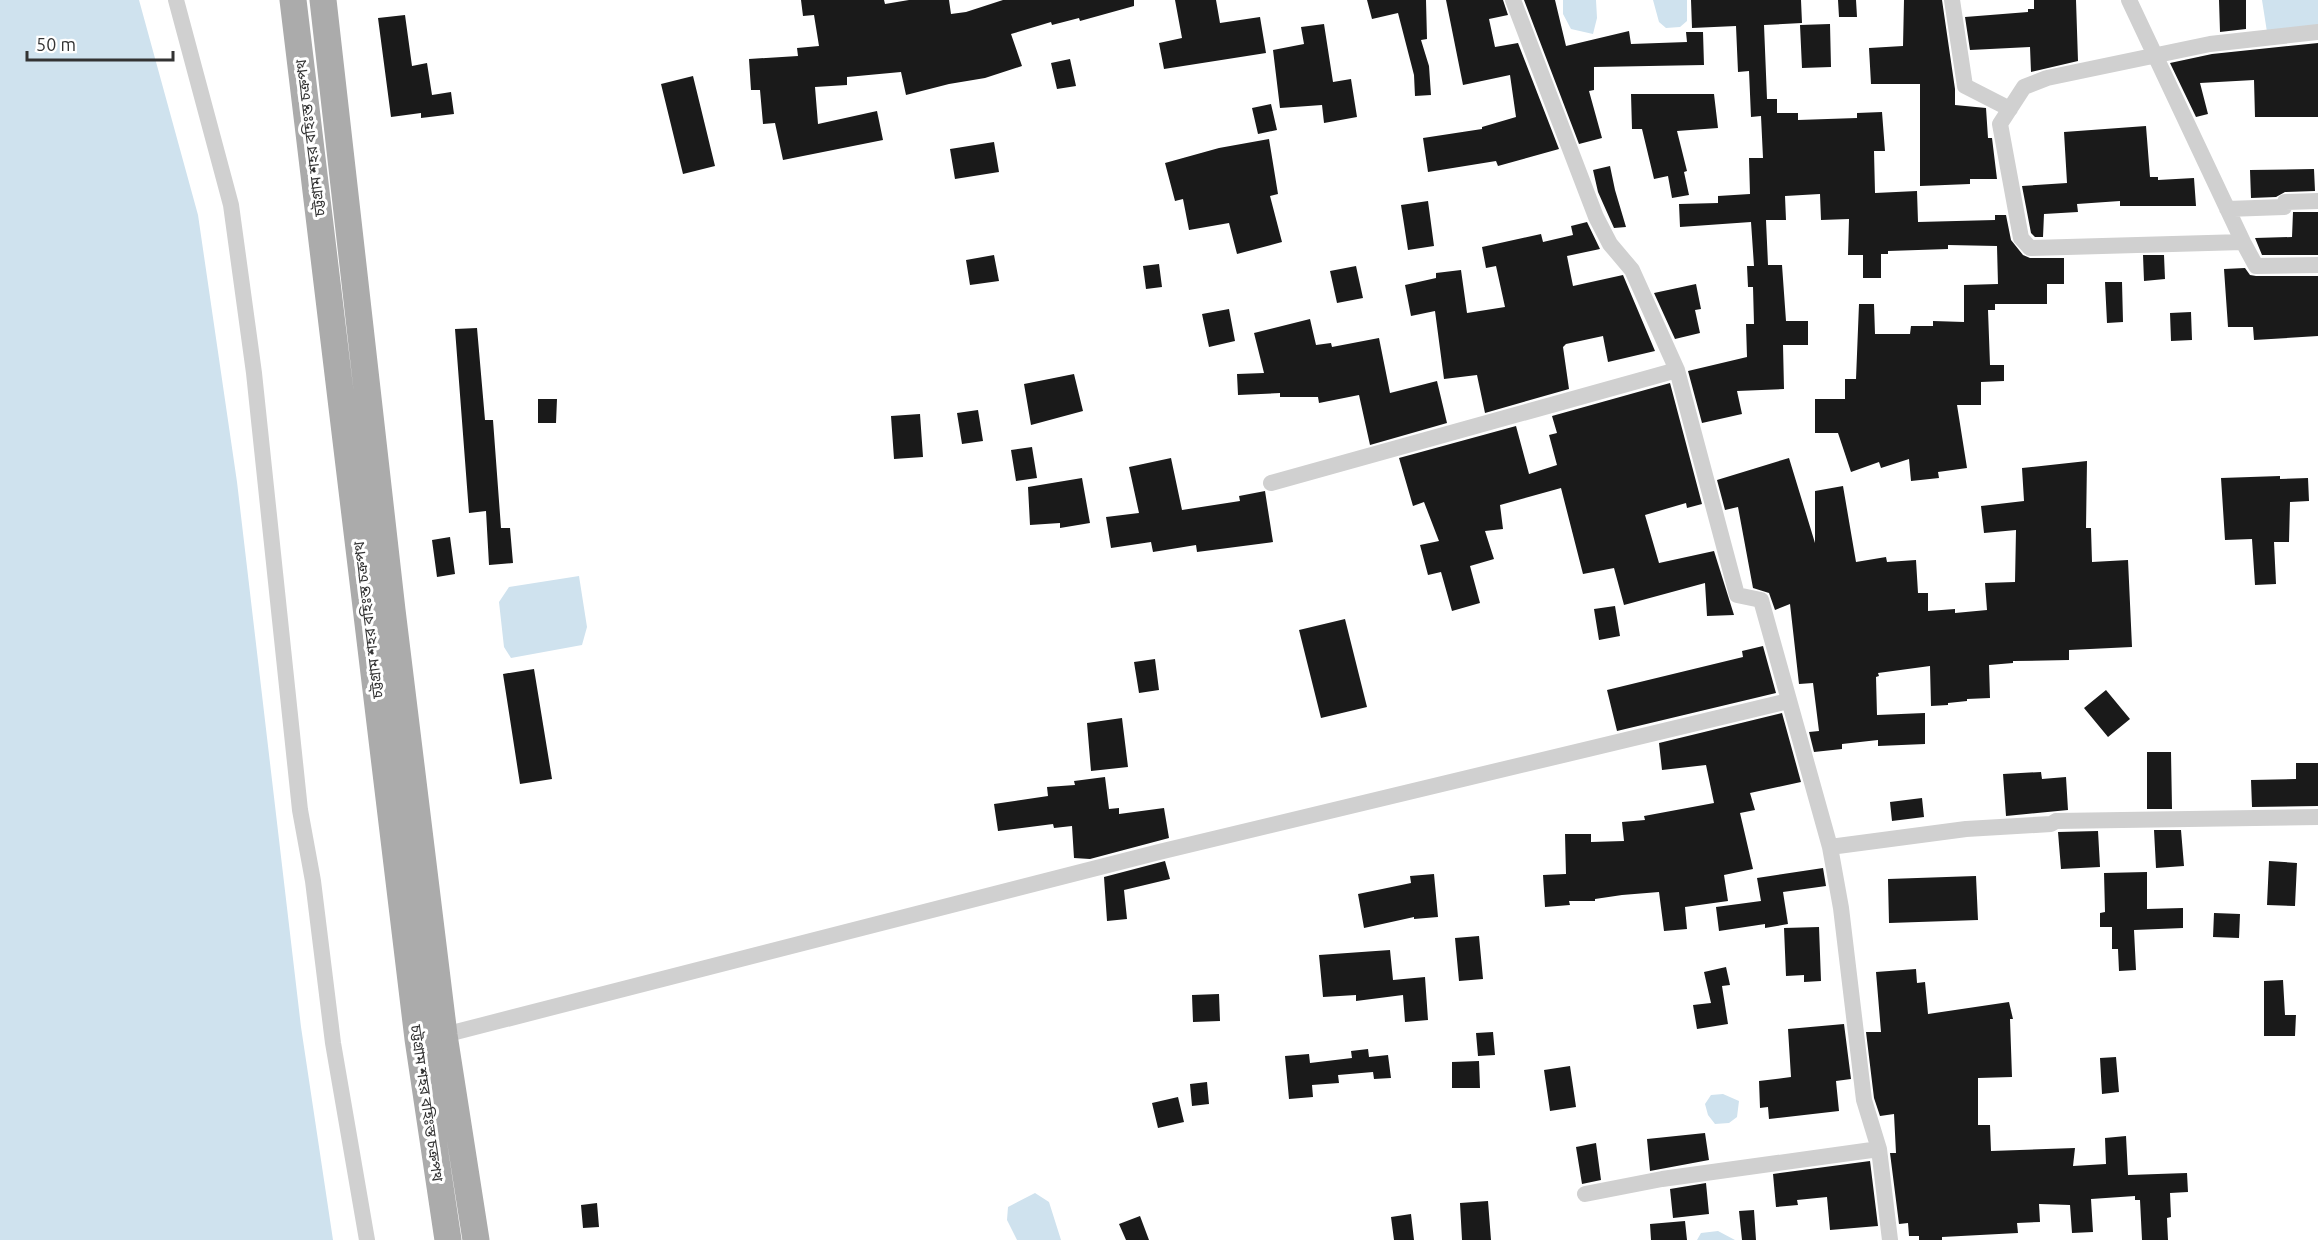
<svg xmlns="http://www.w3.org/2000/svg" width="2318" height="1240" font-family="Ubuntu,'Noto Sans Bengali',sans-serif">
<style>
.water{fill:#cfe2ee}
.building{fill:#1a1a1a}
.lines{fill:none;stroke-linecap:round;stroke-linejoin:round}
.street{stroke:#d0d0d0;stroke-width:16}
.primary{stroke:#ababab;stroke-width:27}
.labels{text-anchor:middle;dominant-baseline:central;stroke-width:6;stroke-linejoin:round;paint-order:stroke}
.street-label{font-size:15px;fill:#333;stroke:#fff}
</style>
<rect width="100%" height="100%" fill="#fff"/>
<path class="water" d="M0 0H139L198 215 237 482 301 1027 333 1240H0Z
M1563 0H1596L1597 18 1593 34 1571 29 1563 14Z
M1653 0H1687V21L1680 27 1666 28 1659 22Z
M2262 0H2318V26L2267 32Z
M579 576 587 627 582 645 511 658 504 647 499 602 509 587Z
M1723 1094 1739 1101 1737 1117 1729 1123 1715 1124 1708 1115 1705 1104 1711 1095Z
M1035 1193 1049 1202 1061 1240H1017L1007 1220 1008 1207Z
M1718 1231 1735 1240H1697L1701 1233Z"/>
<path class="building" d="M801 0H884L885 4 909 0H949L951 14 966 12 1003 0H1134V6L1080 21 1079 18 1052 25 1051 22 1011 34 1022 66 985 78 949 84 906 95 901 72 847 77V85L815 87 818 124 877 111 883 140 783 160 775 123 763 124 760 90H751L749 59 798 56 797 48 819 46 814 15 803 16Z
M1175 0H1216L1220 23 1260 17 1266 53 1164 69 1159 43 1182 38Z
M1367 0H1426L1427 39 1421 40 1429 66 1431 95 1415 96 1414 75 1398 13 1372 19Z
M1446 0H1503L1508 15 1489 19 1495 47 1518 43 1559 149 1498 166 1496 161 1428 172 1423 138 1482 129V127L1516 117 1510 75 1463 85Z
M1524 0H1555L1566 46 1629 31 1631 44 1687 42 1686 32H1703L1704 65 1594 67V90L1589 91 1602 138 1579 144Z
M1691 0H1801L1802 23 1764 25 1767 99H1777V113H1798V120L1857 118V113L1882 112 1885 151H1874L1875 193 1917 191 1918 222 1995 220V215H2006L2011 240 2023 255 2030 258H2064V284H2047V304H1995V310H1988L1990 365H2004V381L1981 382V405H1957L1967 468 1938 472 1939 478 1911 481 1909 459 1881 468 1879 462 1851 472 1838 433H1815V399H1845V379H1856L1859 304H1874L1875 334H1910L1911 326H1933V321L1964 322V285L1998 284 1997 246 1948 245V249L1888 251V254H1881V278H1863V255H1848L1849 219 1821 220 1820 194 1785 196 1786 220H1766L1768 265H1782L1786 321H1808V345H1783L1784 389 1737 391 1742 414 1702 423 1688 371 1747 357 1746 324H1754L1753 287H1748L1747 266H1754L1751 222 1680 227 1679 204 1718 203V196L1750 194 1749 158H1763L1761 116 1751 117 1749 71 1738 72 1736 26 1692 28Z
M1838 0H1856L1857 17H1839Z
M1904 0H1942L1955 89V105L1986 108 1988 138H1992L1997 179H1970V184L1920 186V84H1871L1869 48 1903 46Z
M2034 0H2076L2078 61 2031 72 2030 47 1970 50 1965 17 2028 12V9H2034Z
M2219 0H2246V29L2220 32Z
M405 15 412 66 427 63 432 95 451 92 454 114 421 118V113L391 117 378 18Z
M1324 24 1333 82 1351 79 1357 117 1324 123 1322 105 1280 108 1273 50 1304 44 1301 27Z
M1830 24 1831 67 1802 68 1800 25Z
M2318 43V117H2255L2254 80 2200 83 2208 114 2196 117 2170 63 2212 54Z
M1070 59 1076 86 1057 89 1051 63Z
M693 76 715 166 683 174 661 84Z
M1631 94H1714L1718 128 1677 131 1687 171 1684 172 1689 195 1672 198 1668 176 1654 179 1642 129H1632Z
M1271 104 1277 130 1258 134 1252 108Z
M2146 126 2150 177H2158V180L2194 178 2196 206H2120V201L2077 204 2078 212 2044 214 2043 237H2035L2031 233 2022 186 2067 183 2064 132Z
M1269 139 1278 194 1270 196 1282 242 1237 254 1229 223 1189 230 1183 199 1175 201 1165 163 1219 148Z
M994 142 999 172 955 179 950 149Z
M1610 166 1615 190 1626 227 1614 228 1598 192 1593 170Z
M2314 169 2315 191 2285 192 2276 197 2251 198 2250 170Z
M1428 201 1434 246 1408 250 1401 205Z
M2293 212H2318V255H2262L2255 238 2292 237Z
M1587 222 1600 249 1567 256 1573 286 1623 275 1655 351 1608 362 1603 336 1566 344 1563 347 1569 389 1485 413 1477 375 1444 379 1435 311 1411 316 1405 285 1436 278V273L1461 270 1467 313 1505 307 1496 266 1486 268 1482 247 1541 234 1543 242 1573 235 1571 226Z
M994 255 999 281 970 285 966 260Z
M2143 255H2164L2165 279 2144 281Z
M1159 264 1162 287 1146 289 1143 266Z
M1356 266 1363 298 1337 303 1330 271Z
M2245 268 2250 275 2256 276H2318V336L2254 340 2253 327H2228L2224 269Z
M2105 282H2122L2123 322 2107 323Z
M1696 284 1701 309 1695 310 1700 333 1675 339 1654 293Z
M1229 309 1235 341 1209 347 1202 314Z
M2191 312 2192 340 2171 341 2170 313Z
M1310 319 1316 345 1331 343 1332 347 1379 338 1390 393 1437 381 1447 423 1370 445 1359 395 1319 403 1318 397H1280V393L1238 395 1237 374 1264 373 1254 333Z
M477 328 485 420H493L501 528H510L513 563 489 565 486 511 469 513 455 329Z
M1074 374 1083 411 1031 425 1024 384Z
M1670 383 1702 504 1687 508 1686 503 1645 515 1659 563 1714 551 1734 615 1707 616 1705 583 1624 605 1614 568 1583 574 1561 488 1500 505 1503 529 1485 531 1494 559 1470 566 1480 603 1452 611 1441 572 1428 575 1420 545 1439 541 1424 502 1413 506 1399 458 1516 426 1529 474 1557 465 1549 435 1557 433 1552 416Z
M538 399H557L556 423H538Z
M978 410 983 441 962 444 957 413Z
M920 414 923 457 894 459 891 416Z
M1032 447 1037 478 1016 481 1011 450Z
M1171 458 1182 510 1240 501 1239 496 1265 491 1273 542 1197 552 1196 545 1153 552 1151 542 1111 548 1106 517 1139 513 1129 467Z
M1789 458 1815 543V491L1843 486 1856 562 1886 557 1887 562 1916 560 1918 593H1928V611L1955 609V613L1987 610 1985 583 2015 582 2016 530 1984 533 1981 506 2024 501 2022 468 2087 461 2086 528H2091L2092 562 2128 560 2132 647 2069 650V660L2013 661V663L1989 665 1990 698 1967 699V701L1948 703V705L1931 706 1930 666 1878 673 1879 676 1876 677 1877 715 1925 713V744L1878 746V740L1842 744V749L1814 752 1809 732 1819 731 1813 683 1799 684 1790 604 1775 610 1769 593 1753 588 1738 507 1725 510 1717 480Z
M2280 476V479L2308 478 2309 501 2290 502 2289 542H2274L2276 584 2255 585 2252 539 2225 540 2221 478Z
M1082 478 1090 523 1060 528V523L1030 525 1028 487Z
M450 537 455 574 437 577 432 540Z
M1615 606 1620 636 1599 640 1594 609Z
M1345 619 1367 707 1321 718 1299 630Z
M1763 646 1776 693 1617 731 1607 690 1743 657 1742 651Z
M1155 659 1159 690 1139 693 1134 662Z
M534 669 552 779 520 784 503 674Z
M2106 690 2130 719 2108 737 2084 708Z
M1782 713 1801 782 1750 793 1755 810 1740 813 1753 869 1724 875 1728 901 1685 907 1687 929 1664 931 1659 892 1622 895 1595 899V901H1569L1570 905 1545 907 1543 875 1566 874 1565 834H1591V842L1624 841 1622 822 1645 820 1644 816 1714 803 1706 765 1662 770 1659 743Z
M1122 718 1128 767 1091 771 1087 723Z
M2147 752H2171L2172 809H2147Z
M2296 763H2318V806L2252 807 2251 780 2296 779Z
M2041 772 2042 779 2066 777 2068 810 2006 816 2003 774Z
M1105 777 1109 809 1119 808V814L1164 808 1169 838 1090 859 1074 858 1072 826 1054 828 1053 824 998 831 994 804 1048 796 1047 787 1075 785 1074 781Z
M1922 798 1924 817 1892 821 1890 802Z
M2154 830H2181L2184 866 2156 868Z
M2098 831 2100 867 2061 869 2058 832Z
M1165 861 1170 879 1124 890 1127 919 1107 921 1104 877Z
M2269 861 2297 863 2295 906 2267 905Z
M1823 868 1826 886 1783 892 1788 924 1765 928V924L1719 931 1716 907 1761 901 1757 878Z
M2147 872V909L2183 908V928L2134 930 2136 970 2119 971 2118 949H2112V927H2100V913L2105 912 2104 873Z
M1434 874 1438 917 1414 919V917L1364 928 1358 894 1411 883 1410 876Z
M1976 876 1978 920 1889 923 1888 879Z
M2214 913 2240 914 2239 938 2213 937Z
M1819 927 1821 981 1804 982V975L1786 976 1784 928Z
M1479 936 1483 979 1459 981 1455 938Z
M1390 950 1393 980 1425 977 1428 1020 1405 1022 1403 995 1356 1001V995L1323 997 1319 955Z
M1726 967 1730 985 1722 986 1728 1024 1697 1029 1693 1005 1711 1003 1704 972Z
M1916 969 1917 983 1925 982 1928 1014 2009 1002 2013 1019H2010L2012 1077 1978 1078V1125H1990L1991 1151 2075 1148 2073 1166 2106 1164 2105 1138 2126 1136 2128 1175 2187 1173 2188 1192 2170 1193 2171 1217 2167 1218 2168 1240H2142L2140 1200H2135V1196L2091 1199 2093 1232 2072 1233 2070 1205 2039 1204 2040 1222 2017 1223 2018 1233 1942 1237V1240H1919V1236H1909L1908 1223 1899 1224 1890 1153H1896L1894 1114 1880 1116 1874 1098 1866 1032H1881L1876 972Z
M2283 980 2285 1015H2296L2295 1036H2264V981Z
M1219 994 1220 1021 1193 1022 1192 995Z
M1844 1024 1851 1079 1836 1081 1839 1111 1769 1119 1768 1107 1760 1108 1759 1081 1791 1077 1788 1029Z
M1493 1032 1495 1055 1478 1056 1476 1033Z
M1368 1049 1369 1057 1388 1055 1391 1078 1374 1079 1373 1072 1338 1075 1339 1083 1312 1085 1313 1097 1289 1099 1285 1056 1309 1054 1310 1063 1352 1058 1351 1051Z
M2116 1057 2119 1092 2102 1094 2100 1058Z
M1479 1061 1480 1088H1452V1062Z
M1570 1066 1576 1107 1550 1111 1544 1070Z
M1207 1082 1209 1104 1192 1106 1190 1084Z
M1178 1097 1184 1122 1158 1128 1152 1103Z
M1705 1133 1709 1160 1650 1171 1647 1139Z
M1596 1143 1601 1180 1582 1184 1576 1147Z
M1870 1161 1878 1226 1830 1230 1827 1197 1797 1200 1798 1205 1776 1207 1773 1174Z
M1706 1183 1709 1214 1673 1218 1670 1189Z
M1488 1201 1491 1240H1462L1460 1203Z
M597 1203 599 1227 583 1228 581 1205Z
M1754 1210 1756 1240H1742L1739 1211Z
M1411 1214 1414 1240H1394L1391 1217Z
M1140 1216 1149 1240H1126L1119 1224Z
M1685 1221 1687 1240H1651L1650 1224Z"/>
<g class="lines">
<path class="street" d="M176 0 231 205 254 373 300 810 313 881 333 1043 367 1240
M1513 0 1596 217 1610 244 1632 270 1677 370 1737 595 1761 600 1830 847 1841 908 1864 1100 1879 1149 1890 1240
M1952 0 1965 86 2010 109
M2129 0 2243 242
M2318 32 2210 44 2047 78 2024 87 2000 124 2021 238 2030 248 2243 242 2256 266 2318 265
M2227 209 2284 207 2285 202 2318 201
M1271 483 1677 370
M1830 847 1966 829 2051 824 2056 821 2318 817
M444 1035 1159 852 1788 701
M1585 1194 1662 1179 1879 1149"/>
<path class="primary" d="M293 0 418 1039 448 1240
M323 0 392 610 444 1035 476 1240"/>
</g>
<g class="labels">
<g class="street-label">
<text transform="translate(310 138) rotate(-97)">চট্টগ্রাম শহর বহিঃস্ত চক্রপথ</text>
<text transform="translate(368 620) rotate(-97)">চট্টগ্রাম শহর বহিঃস্ত চক্রপথ</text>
<text transform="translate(427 1103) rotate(82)">চট্টগ্রাম শহর বহিঃস্ত চক্রপথ</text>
</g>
</g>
<path d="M27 51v9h146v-9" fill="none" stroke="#333333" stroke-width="3"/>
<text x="36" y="51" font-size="18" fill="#333333" stroke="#ffffff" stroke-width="4.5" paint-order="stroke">50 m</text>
</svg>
